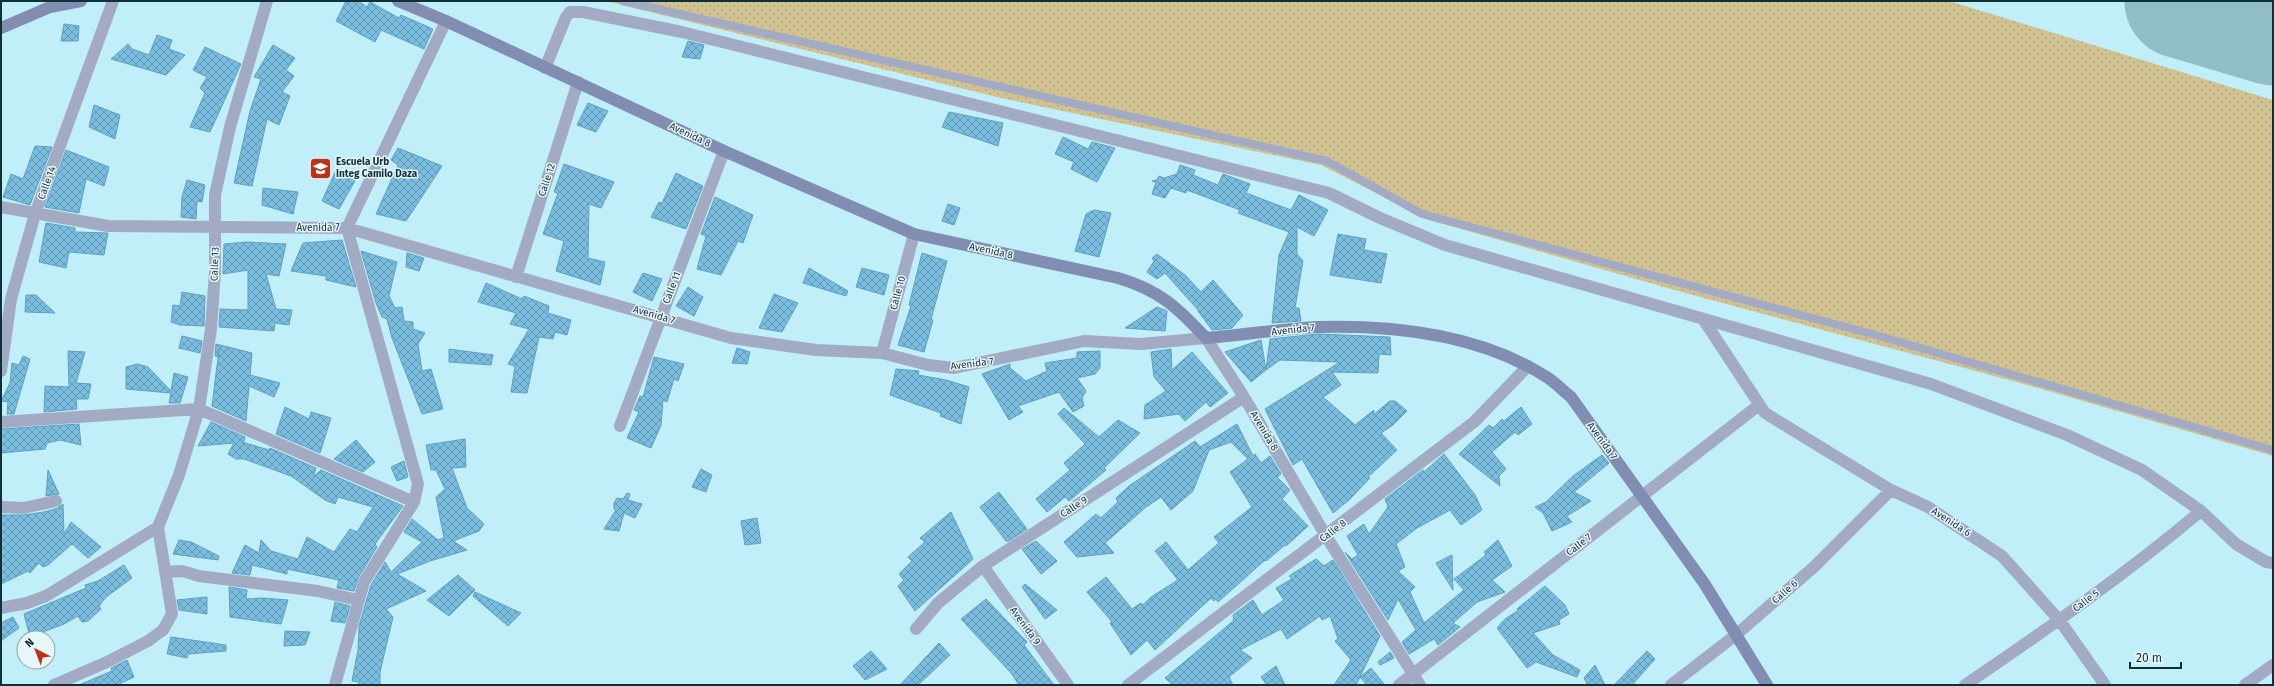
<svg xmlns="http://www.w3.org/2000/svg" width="2274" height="686" font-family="'Fira Sans',sans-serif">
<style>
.grass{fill:url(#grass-dots)}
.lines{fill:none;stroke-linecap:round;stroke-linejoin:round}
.runway{stroke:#91bdc6;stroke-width:115}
.building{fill:url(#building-cross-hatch);stroke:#5ea0c1}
.lane{stroke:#a2aac4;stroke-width:8}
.street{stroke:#a2aac4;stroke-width:12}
.secondary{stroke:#828db2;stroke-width:12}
.labels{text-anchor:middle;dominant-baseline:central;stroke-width:3;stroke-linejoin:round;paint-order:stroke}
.street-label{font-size:10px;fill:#0e3138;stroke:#e7f6f9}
.poi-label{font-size:10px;font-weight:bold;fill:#0e3138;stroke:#e7f6f9;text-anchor:start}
</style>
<defs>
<pattern id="grass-dots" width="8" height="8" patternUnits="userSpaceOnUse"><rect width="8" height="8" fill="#d1c291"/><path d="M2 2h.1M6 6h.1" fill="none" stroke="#b2a77e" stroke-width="1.8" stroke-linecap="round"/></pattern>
<pattern id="building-cross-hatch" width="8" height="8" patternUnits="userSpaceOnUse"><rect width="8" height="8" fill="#7bbddf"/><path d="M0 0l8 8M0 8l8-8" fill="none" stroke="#639ab6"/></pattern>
</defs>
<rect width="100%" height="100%" fill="#c0eff9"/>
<path class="grass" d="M605 1H1949L2273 100V456L2024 384 1689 294 1429 220 1321 165 1001 98Z"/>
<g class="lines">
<path class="runway" d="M2182 1 2273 28"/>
</g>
<path class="building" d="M346 1H358L367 7 370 2 399 18 401 15 433 29 424 49 381 30 375 42 336 21Z
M64 24 79 26 78 41H61Z
M157 35 172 40 169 49 185 55 166 75 111 59 128 44 132 49 149 55Z
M688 41 704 45 700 59 682 57Z
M273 45 295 58 286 70 294 76 282 92 290 96 279 125 267 119 252 186 234 183 250 111 261 79 254 77Z
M205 47 241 64 210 132 190 127 205 93 200 88 207 77 193 70Z
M588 103 608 111 596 132 577 125Z
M94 105 120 115 115 139 89 127Z
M949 112 1003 123 998 146 942 127Z
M1063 137 1088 149 1092 142 1115 148 1097 182 1071 169 1074 162 1055 154Z
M35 146 52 147 30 205 3 197 11 174 23 179Z
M398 148 442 166 406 221 376 214 398 165 391 160Z
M66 150 109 167 104 186 86 179 79 213 45 207Z
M564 164 614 182 601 208 589 204 588 258 605 262 600 285 556 271 564 241 543 234 558 193 554 192Z
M1180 165 1195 170 1193 175 1218 185 1223 174 1250 184 1246 193 1291 210 1299 195 1328 210 1314 236 1297 227V254L1303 261 1295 308H1299L1301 321 1272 323 1279 255 1289 232 1238 213 1240 210 1187 190 1186 193 1171 188 1165 198 1152 194 1156 182 1152 181 1157 180 1159 176 1164 178 1177 174Z
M337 168 356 179 339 209 322 201Z
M676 173 703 186 686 229 651 217 659 202 662 203Z
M187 180 205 185 202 202 197 201 196 219 181 217 182 197Z
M263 188 298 192 293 214 262 205Z
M715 197 753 215 743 243 738 241 721 275 697 269 706 236 701 234Z
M948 204 960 208 954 225 942 221Z
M1094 210 1111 213 1099 257 1075 251 1086 214Z
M46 223 75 228V232L108 233 104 255 69 252 66 268 39 262Z
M1338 234 1366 239 1364 250 1387 254 1381 283 1330 275Z
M342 240 356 287 326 280V276L291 271 303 243Z
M247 242 286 244 279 276 266 274 276 309 292 310 289 325 275 323 274 331 219 327 220 309 248 310V270L223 274 224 244Z
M361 251 397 262 389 296 395 308 402 307 404 321 413 322V329L425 333 418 344 422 371 431 369 443 409 422 414 392 338 387 319 382 317 376 303Z
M407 253 424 258 419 271 406 267Z
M922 253 947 261 931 319 933 320 924 352 898 345 911 306 909 305Z
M1157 254 1185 275 1201 292 1213 280 1243 315 1232 328 1212 330 1198 311 1200 312 1165 273 1157 279 1147 272 1154 261 1152 258Z
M809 268 848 291 846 296 803 283Z
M862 268 889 275 884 295 856 287Z
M643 273 662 279 652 301 633 292Z
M486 283 522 299 524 296 549 306 548 313 571 320 567 335 555 332 553 339 539 337 527 393 511 392 515 366 508 364 529 329 510 324 516 313 478 302Z
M688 287 703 297 694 316 676 306Z
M182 292 205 296 204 326 180 325 171 322 173 305 180 306Z
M774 294 798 303 782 332 759 328Z
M26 295H36L55 313 25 312Z
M1157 307 1167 311 1165 331 1125 328Z
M1318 334 1390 337 1391 355 1379 354 1378 373 1332 372 1341 385 1323 397 1355 425 1374 410 1373 415 1390 401H1395L1407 411 1393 425 1381 433 1397 450 1368 477 1370 478 1350 499 1333 513 1302 459 1293 465 1265 409 1340 362 1280 360 1266 370 1270 339Z
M182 336 202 341 200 353 179 348Z
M1261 340 1266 370 1251 382 1225 352Z
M216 344 252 353 250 375 280 383 274 397 249 386 246 421 212 406 219 350 218 357 215 356Z
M737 348 750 352 747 364 732 363Z
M449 349 493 355 491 365 449 362Z
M1171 349 1172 370 1192 352 1228 393 1210 407 1206 402 1185 421 1179 414 1144 419 1145 405 1166 391 1154 377 1151 352Z
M68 351 85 352 76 383 91 384 88 399H76L77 409 44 412 45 386 69 387Z
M1100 351V368L1095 374 1077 378 1086 391 1082 398 1084 406 1073 412 1059 392 1018 406 1023 412 1009 420 982 374 1010 364V368L1026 381 1047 371 1045 363 1077 358V352Z
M23 356 30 359 14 414H7L8 402 1 401 10 383 12 363 19 365Z
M654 357 684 364 678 381 674 379 667 402 663 400 661 425 651 448 627 438 639 412 634 410 640 396 643 397Z
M137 364 148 367 171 391 174 373 188 377 180 403H169L171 393 126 389V367Z
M896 369 919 371 918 375 946 380 969 387 961 424 940 416 941 413 890 395Z
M285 407 309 419 311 412 331 418 320 453 276 434Z
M1521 407 1532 424 1518 435 1515 432 1492 452 1506 469 1499 476 1500 486 1459 454 1489 425 1493 428 1502 419 1504 421Z
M1064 408 1099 437 1118 420 1140 433 1104 468 1106 470 1069 501 1065 497 1047 512 1036 499 1070 470 1064 463 1085 444 1058 414Z
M211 422 245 437 244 441 242 442 269 450 270 448 316 468 313 477 321 470 403 506 375 544 377 547 358 578 354 591 337 588 339 580 287 569V574L252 565 250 575 232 573 245 545 259 553 261 540 271 551 298 559 307 537 334 552 350 529 357 532 373 507 338 497 335 504 325 500 291 476 244 459H236L228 454 234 443 198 446Z
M79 424 81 445 60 440 47 443 45 449 1 453V429Z
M1237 424 1253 456 1255 454 1261 463 1270 456 1281 474 1277 477 1290 490 1282 499 1308 526 1286 546 1285 545 1266 561 1265 560 1218 602 1216 599 1214 601 1211 598 1155 650 1147 640 1131 655 1110 623 1112 622 1087 592 1106 577 1132 609 1141 603 1143 605 1151 597 1178 580 1155 551 1166 542 1188 570 1219 543 1214 537 1252 507 1230 472 1248 459 1231 442 1209 450 1193 491 1171 510 1161 497 1146 507 1105 543 1114 553 1077 557 1064 542 1096 514 1101 518 1118 502 1116 498 1129 486 1195 441 1200 447Z
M465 439 466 467 452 468 467 508 484 524 479 531 453 541 467 550 430 561 397 574 426 591 386 609 393 617 380 672V685H359V682L352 681 358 650 359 626 371 585 385 562 391 572 422 542 404 532 412 519 438 540 444 538 436 497 445 489 436 470H431L426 445Z
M356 440 375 462 363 472 334 459Z
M1444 454 1475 495 1482 510 1461 525 1450 510 1417 528 1396 544 1405 567 1398 571 1415 587 1410 592 1424 623 1464 590 1454 579 1486 555 1484 552 1498 540 1512 566 1492 580 1505 592 1477 602 1453 623 1460 627 1438 645 1434 639 1409 654 1402 642 1416 630 1398 599 1388 620 1345 552 1352 559 1358 555 1347 536 1364 524 1369 534 1388 507 1385 499 1423 470 1424 472Z
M1602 455 1609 463 1574 492 1591 501 1567 516 1572 522 1552 531 1543 513 1535 507 1546 502 1573 476Z
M404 461 408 477 397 481 391 467Z
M701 469 712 475 706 492 692 487Z
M48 470 59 494 46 496Z
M999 492 1027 529 1009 541H1006L980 507Z
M627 493 630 494 628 500 642 504 635 518 624 513 619 531 604 529 616 510 614 509V503L617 498 623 499Z
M63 504 64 534 71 522 101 547 88 558 72 544 48 565 43 567 39 563 30 573 28 571 1 584V515H23L44 512 58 508Z
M951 512 973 559 915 611 898 586 904 580 899 574 912 561 908 557 925 542 920 538Z
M757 518 761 543 745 545 741 521Z
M179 540 191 542 219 556 218 560 173 554Z
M1036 541 1057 561 1041 574 1022 549Z
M1452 555 1453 590 1436 563Z
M1316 559 1324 566 1333 560 1380 636 1356 685H1334L1351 660 1335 641 1338 639 1330 616 1322 620 1320 616 1287 639 1281 629 1240 650 1252 658 1229 677 1233 685H1173L1165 678 1219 633 1234 620 1233 615 1253 600 1262 615 1284 600 1276 588 1292 579 1289 576Z
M124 565 132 578 106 597 99 606 101 609 88 621 82 622 78 616 64 624 30 637 24 614 86 588 85 585 98 581Z
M458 575 475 590 449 616 427 600Z
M1025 584 1057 610 1045 619 1022 587Z
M1545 586 1565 605 1569 614 1559 620 1560 624 1533 633 1553 655 1580 670 1577 677 1536 662 1527 668 1497 628 1505 619 1519 610 1517 609Z
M229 587 247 590 246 599 262 598 288 600 281 624 230 617Z
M475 592 521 613 508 626 473 596Z
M207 597V614L179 610 177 600Z
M986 599 1027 642 1024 645 1054 685H1019L1011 673 961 619Z
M335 602 350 606 345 623 331 621Z
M13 617 19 628 1 641V623Z
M285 631 310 632 305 645 284 646Z
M171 637 226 645V651L188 654 187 658 167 654Z
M939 643 950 655 918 685H900Z
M871 651 887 669 865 680 853 666Z
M1647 651 1655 659 1632 685H1614Z
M1390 652 1394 658 1380 665 1378 662Z
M127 660 134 677 117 685H79L112 671 111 668Z
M1595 665 1605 685H1588L1584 678Z
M1276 666 1285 685H1267L1261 677Z
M1371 668 1385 685H1367L1360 677Z"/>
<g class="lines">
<path class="lane" d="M623 1 1327 161 1422 214 1872 334 2273 450"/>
<path class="street" d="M545 68 566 17 570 12H583L682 32 1329 193 1380 218 1445 245 1931 384 2067 435 2142 470 2201 511 2236 544 2266 562 2273 563
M1 207 108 226 347 228 731 338 816 350 882 353 928 365 954 368 1084 341 1141 344 1206 338 1244 397 1326 536 1420 685
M516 277 578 82
M1703 319 1765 413 1891 490 1928 507 2002 556 2060 621 2105 685
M882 353 914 234
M1 371 11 299 35 214 113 1
M1 422 199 409 414 502
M620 426 724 151
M1 507 23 508 56 501
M158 527 179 475 199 409 211 329 215 272V195L230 127 267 1
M983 566 1068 685
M165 572 182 571 199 576 318 591 358 600
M1 608 27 603 46 596 158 527
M916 629 938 603 983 566 1244 397
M54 685 107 662 148 641 163 630 172 614 158 527
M335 685 364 582 414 502 418 484 347 228 446 21
M1128 685 1474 422 1528 366
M1399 685 1759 405
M1671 685 1737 634 1815 566 1891 490
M1965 685C2046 630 2126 574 2201 511
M2245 685 2273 665"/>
<path class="secondary" d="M398 1 446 21 724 151 914 234 1118 278C1159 290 1177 307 1206 338 1243 335 1281 329 1318 327 1394 325 1480 335 1545 376 1554 381 1562 390 1571 397L1704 583 1767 685
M1 28 50 7 81 1"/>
</g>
<defs>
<symbol id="school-square" viewBox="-11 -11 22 22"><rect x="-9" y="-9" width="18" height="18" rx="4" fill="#bd3119" stroke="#e7f6f9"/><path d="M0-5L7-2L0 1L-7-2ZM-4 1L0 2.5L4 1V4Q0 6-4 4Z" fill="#fff"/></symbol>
</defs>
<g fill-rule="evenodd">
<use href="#school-square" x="308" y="156" width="25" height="25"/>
</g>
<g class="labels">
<g class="street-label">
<text transform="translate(690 135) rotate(25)">Avenida 8</text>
<text transform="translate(547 180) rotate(-72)">Calle 12</text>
<text transform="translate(47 183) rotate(-70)">Calle 14</text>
<text x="318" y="228">Avenida 7</text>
<text transform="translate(991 251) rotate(12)">Avenida 8</text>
<text transform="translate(215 264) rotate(-88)">Calle 13</text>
<text transform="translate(672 288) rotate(-69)">Calle 11</text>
<text transform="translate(898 293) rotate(-75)">Calle 10</text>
<text transform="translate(654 315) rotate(16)">Avenida 7</text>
<text transform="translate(1293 330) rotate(-6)">Avenida 7</text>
<text transform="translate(972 364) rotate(-7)">Avenida 7</text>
<text transform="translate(1264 431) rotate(59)">Avenida 8</text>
<text transform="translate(1602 441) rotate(54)">Avenida 7</text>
<text transform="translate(1074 507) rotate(-33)">Calle 9</text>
<text transform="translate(1951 522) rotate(33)">Avenida 6</text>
<text transform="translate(1333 531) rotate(-37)">Calle 8</text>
<text transform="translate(1579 545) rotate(-38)">Calle 7</text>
<text transform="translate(1785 592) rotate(-41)">Calle 6</text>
<text transform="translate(2086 601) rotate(-37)">Calle 5</text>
<text transform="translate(1025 626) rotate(54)">Avenida 9</text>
</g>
<g class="poi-label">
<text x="336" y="162">Escuela Urb<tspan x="336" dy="12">Integ Camilo Daza</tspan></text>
</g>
</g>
<rect width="2274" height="686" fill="none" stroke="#0e3138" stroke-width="4"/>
<g transform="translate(36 650) rotate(318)"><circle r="19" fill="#e7f6f9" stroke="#90a7ac"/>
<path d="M0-3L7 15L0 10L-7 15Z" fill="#bd3119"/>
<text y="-6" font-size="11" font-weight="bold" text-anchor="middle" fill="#0e3138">N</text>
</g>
<path d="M2130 662v6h51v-6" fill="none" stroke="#0e3138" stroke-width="2"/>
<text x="2136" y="662" font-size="12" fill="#0e3138" stroke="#e7f6f9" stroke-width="3" paint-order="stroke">20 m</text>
</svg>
